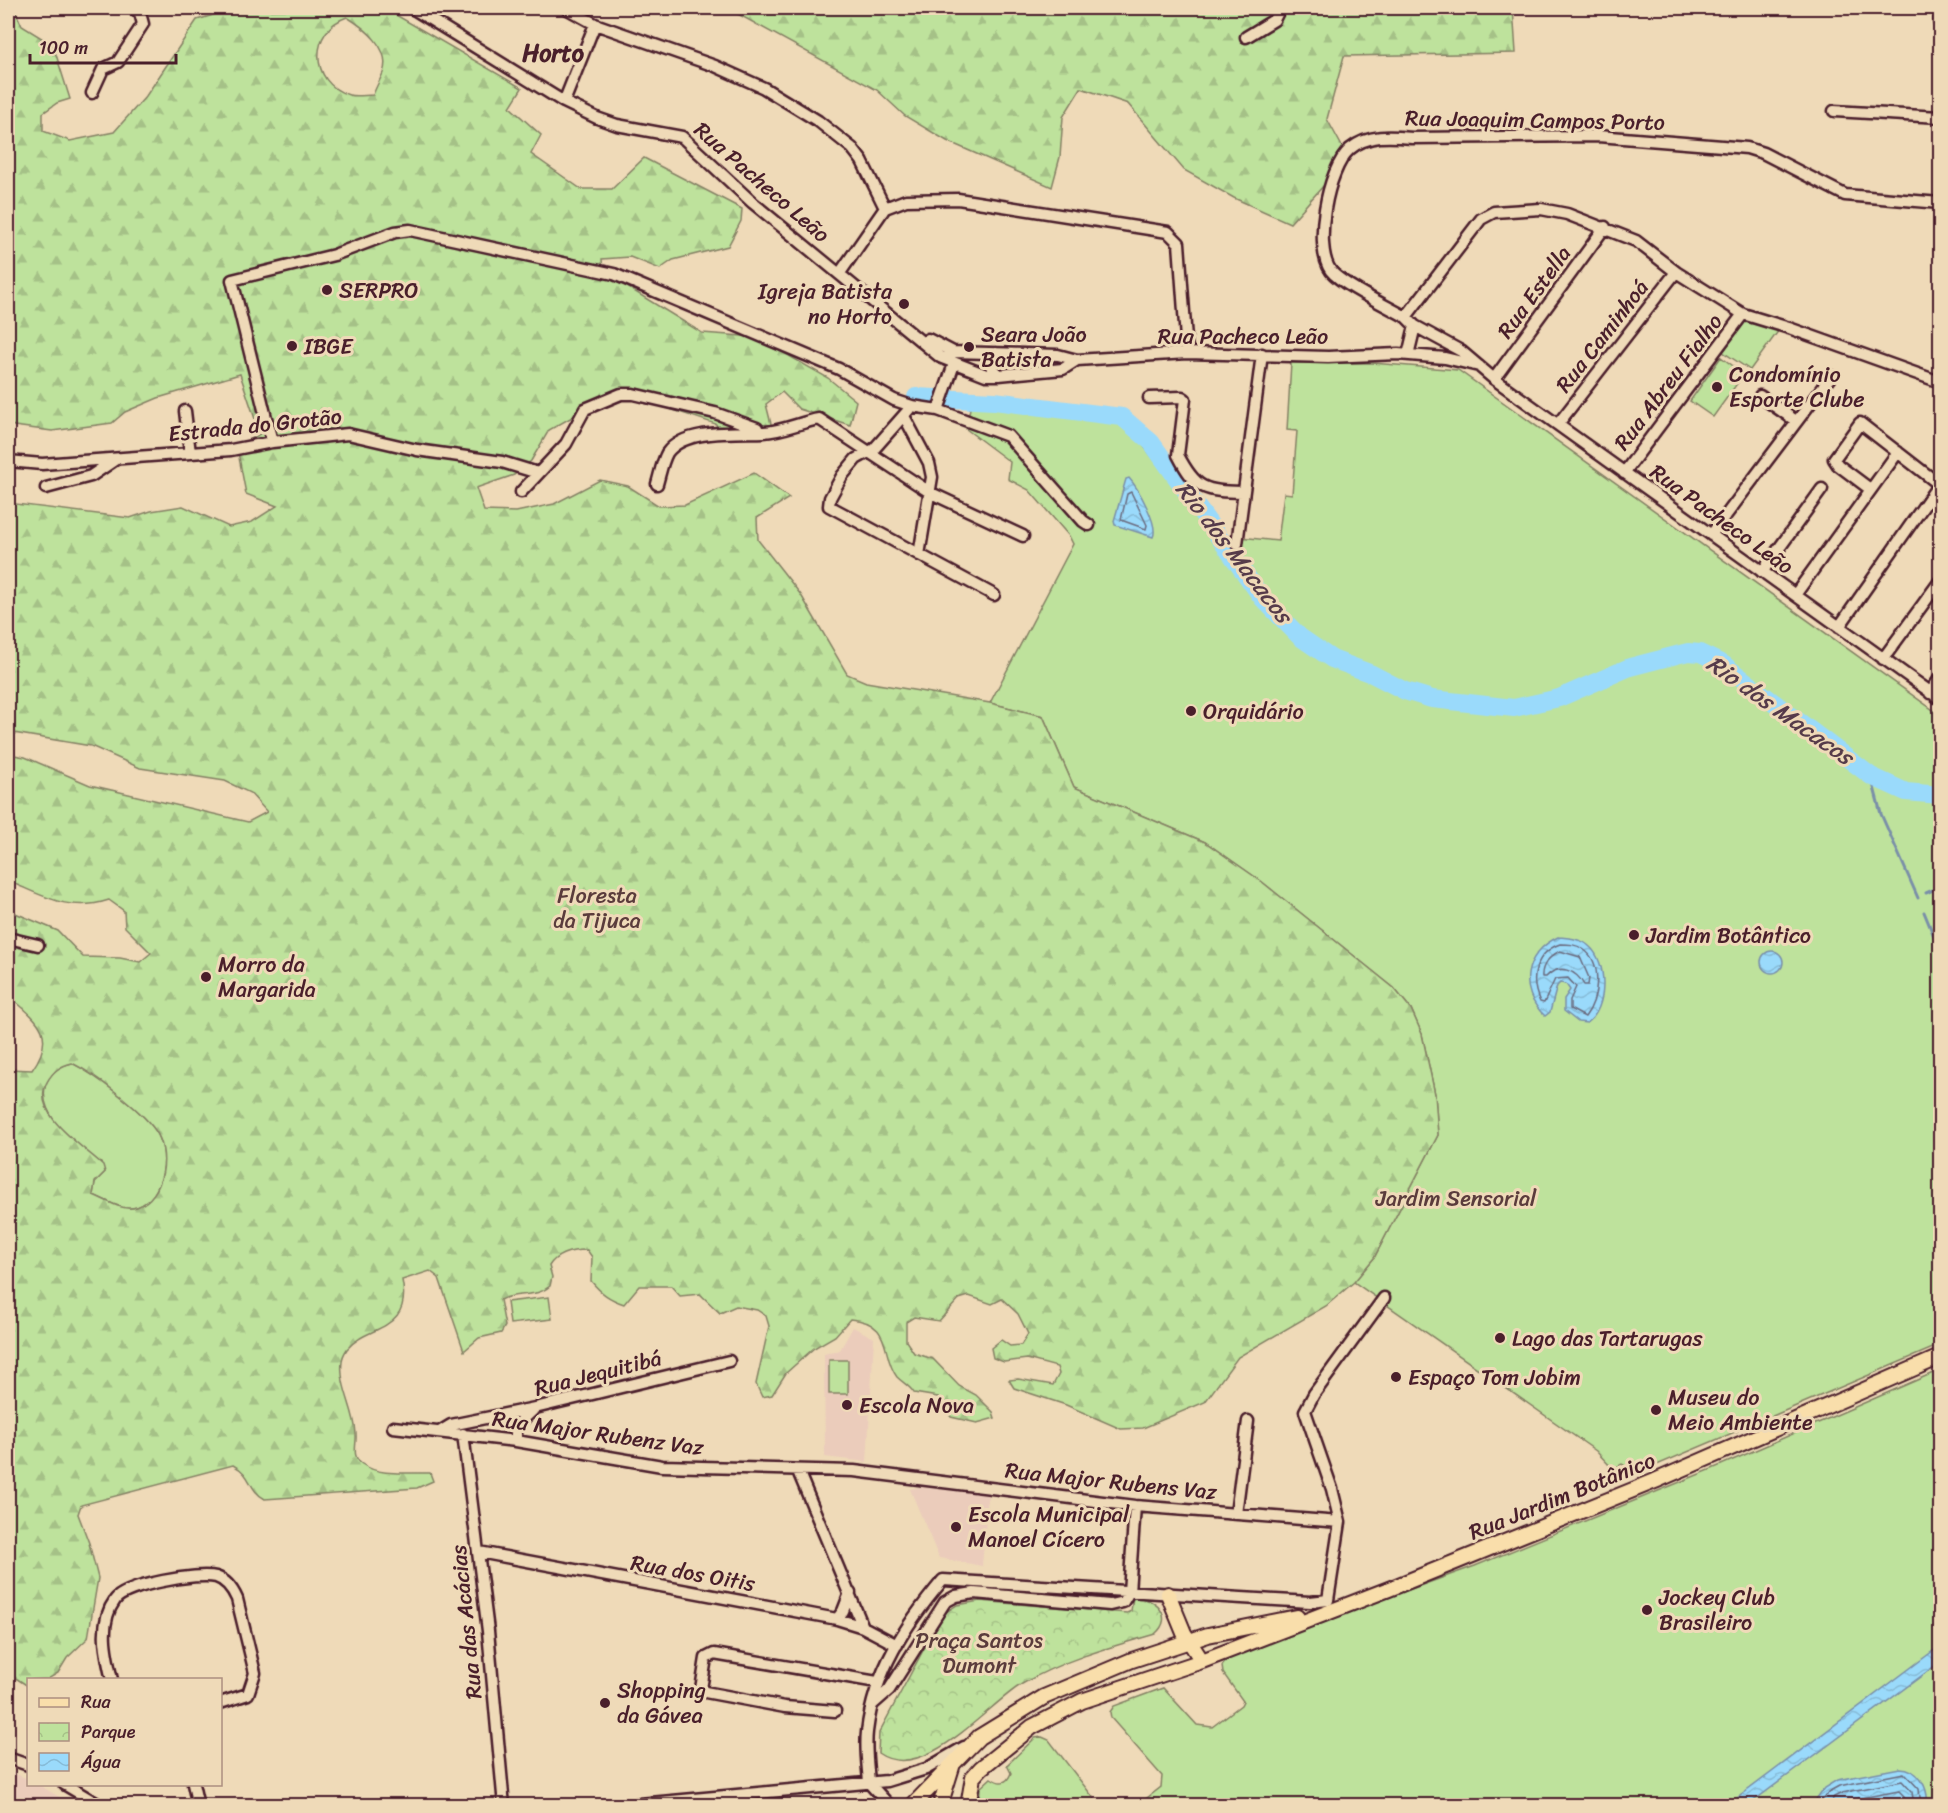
<svg xmlns="http://www.w3.org/2000/svg" width="1948" height="1813" font-family="Sriracha,sans-serif">
<style>
.built{fill:#ebccbb}
.green{fill:#bee29c;stroke:#848064;stroke-width:1.5}
.forest{fill:url(#forest-firs);stroke:#848064;stroke-width:1.5;fill-rule:evenodd}
.park{fill:url(#park-crowns);stroke:#848064;stroke-width:1.5}
.water{fill:url(#water-waves);stroke:#7a8fa8;stroke-width:1.5}
.lines{fill:none;stroke-linecap:round;stroke-linejoin:round}
.shore{stroke:#6a6a7e;stroke-width:1.5}
.stream{stroke:#7a8fa8;stroke-width:3}
.river{stroke:#9adafb;stroke-width:18}
.minor-casing{stroke:#4a1f2b;stroke-width:15}
.major-casing{stroke:#4a1f2b;stroke-width:18}
.minor{stroke:#efdab8;stroke-width:10}
.major{stroke:#f9deab;stroke-width:14}
.poi-dot{fill:#4a1f2b;stroke:#efdab8;stroke-width:2}
.labels{text-anchor:middle;dominant-baseline:central;stroke-width:6;stroke-linejoin:round;paint-order:stroke}
.street-label{font-size:22px;fill:#4a1f2b;stroke:#efdab8}
.poi-label{font-size:22px;fill:#4a1f2b;stroke:#efdab8;text-anchor:start}
.park-label{font-size:22px;fill:#5b3c3c;stroke:#efdab8}
.neighbourhood-label{font-size:24px;font-weight:bold;fill:#4a1f2b;stroke:#efdab8}
.water-label{font-size:24px;font-style:italic;fill:#563b4a;stroke:#efdab8}
</style>
<defs>
<pattern id="forest-firs" width="22" height="20" patternUnits="userSpaceOnUse" patternTransform="scale(1.5)"><rect width="22" height="20" fill="#bee29c"/><path d="M5 1l3.5 6h-7zM16 11l3.5 6h-7z" fill="#a5c187"/></pattern>
<pattern id="park-crowns" width="20" height="18" patternUnits="userSpaceOnUse" patternTransform="scale(1.5)"><rect width="20" height="18" fill="#bee29c"/><path d="M2 6a3 3 0 1 1 6 0M12 15a3 3 0 1 1 6 0" fill="none" stroke="#a5c187"/></pattern>
<pattern id="water-waves" width="16" height="10" patternUnits="userSpaceOnUse" patternTransform="scale(1.5)"><rect width="16" height="10" fill="#9adafb"/><path d="M0 5q4-4 8 0t8 0" fill="none" stroke="#86bbd7"/></pattern>
</defs>
<rect width="100%" height="100%" fill="#efdab8"/>
<filter id="ink" filterUnits="userSpaceOnUse"><feTurbulence type="fractalNoise" baseFrequency=".0167" numOctaves="2"/><feDisplacementMap in="SourceGraphic" scale="12" xChannelSelector="R" yChannelSelector="G"/><feConvolveMatrix kernelMatrix="1 2 1 2 8 2 1 2 1" color-interpolation-filters="sRGB"/></filter>
<g filter="url(#ink)">
<path class="built" d="M853 1327 874 1338 867 1462 825 1457 824 1354 840 1350Z
M921 1487 988 1495 982 1566 939 1558 910 1489Z
M8 1771 28 1779V1784L39 1785 73 1805H8Z"/>
<path class="green" d="M1745 322 1779 330 1750 370 1723 352Z
M1721 357 1744 374 1713 417 1690 401Z
M1291 363H1372L1458 370 1940 715V1345L1638 1473 1622 1464 1613 1469 1596 1451 1354 1282 1374 1258 1438 1135 1435 1094 1422 1034 1411 1009 1394 988 1261 881 1205 842 1074 787 1043 716 990 703 1073 544 1069 536 1029 490 1008 479 1010 462 966 429 971 403 1123 419 1211 534 1278 541 1284 493 1292 494 1297 431 1287 430Z
M72 1063C97 1075 140 1109 155 1130 171 1152 165 1197 137 1207 122 1212 107 1200 93 1195L95 1182 105 1172C83 1152 28 1111 49 1078 55 1069 62 1065 72 1063Z
M549 1297 552 1319 510 1324 507 1302Z
M829 1360H848V1394H829Z
M1940 1370V1805H1138L1161 1787 1162 1776 1111 1718 1110 1712 1114 1706 1163 1688 1197 1725 1212 1727 1241 1705 1243 1701 1223 1673 1222 1666 1233 1653 1475 1566 1712 1469Z
M1042 1737 1049 1740 1099 1805H979L980 1788 991 1778C1000 1784 1007 1784 1011 1773L1007 1765 1035 1738Z"/>
<path class="forest" d="M8 8H14L22 26 53 45 70 99 57 103 43 113V131L70 141 114 132 146 96 197 20 226 11 384 8 522 88 510 107 541 135 531 154 581 189H612L644 158 742 209 741 221 728 246 673 260 660 269 630 257 602 259 603 272 702 333 756 337 828 378 856 401 850 425 799 409 782 392 766 404 772 428 721 439 716 424 627 395 597 403 549 430 531 461 514 475 476 488 484 511 516 512 554 504 600 480 628 486 659 506 685 505 754 473 789 498 757 518 758 540 801 595 847 674 866 682 990 703 1043 716 1074 787 1205 842 1261 881 1394 988 1411 1009 1422 1034 1435 1094 1438 1135 1374 1258 1354 1282 1326 1306 1238 1357 1205 1402 1143 1428 1121 1429 1066 1405 1014 1388 1009 1380 1018 1379 1053 1385 1059 1374 1057 1367 1027 1359 1004 1362 993 1358 991 1348 1001 1340 1010 1346 1021 1345 1028 1334 1018 1314 1002 1299 992 1304 969 1296 959 1299 939 1321 914 1317 906 1322V1341L914 1353 933 1359 959 1386 976 1395 993 1412 995 1418 977 1423 951 1417 938 1397 914 1393C910 1386 903 1383 897 1377 880 1355 894 1322 850 1319L835 1336 814 1348 786 1373 772 1395 762 1397 756 1384 769 1326 766 1316 757 1310 736 1306 720 1313 700 1294 680 1296 671 1286H639L624 1304C609 1299 601 1293 591 1281L592 1257 587 1250C572 1250 557 1253 549 1266L552 1277 550 1286C535 1299 517 1291 500 1300L505 1326 501 1333 479 1338 464 1351 439 1278 430 1271 402 1280C413 1332 366 1325 347 1349 345 1352 342 1358 342 1362 339 1386 355 1410 356 1434 357 1445 351 1456 362 1464 380 1477 408 1472 430 1473L433 1481 417 1488 265 1499C247 1489 253 1475 233 1465L81 1505 78 1514 89 1543 98 1578 88 1638 67 1658 58 1673 48 1679 28 1680V1686L8 1673V1069L32 1070C58 1033 37 1020 8 995V910L58 931 83 957 120 958 140 962 151 953 125 927 124 911 109 900C69 913 44 896 8 881V754L25 757 90 785 248 822 267 812 250 793 225 781 140 768 91 746 8 732V503L130 518 151 511 183 506 229 527 252 522 277 506 246 494 237 447 260 434 240 374 158 398 125 412 112 423 52 431 14 426 8 422ZM347 17C365 28 392 49 383 73 380 80 376 87 373 95 366 95 355 97 349 95 309 83 309 30 347 17ZM72 1063C96 1075 140 1109 155 1130 171 1152 165 1197 137 1207 122 1212 107 1200 93 1195L95 1182 105 1172 103 1165C86 1148 29 1114 47 1082 53 1071 60 1066 72 1063Z
M727 8H1513L1516 53 1344 56 1327 119 1345 152 1333 175 1290 223 1234 198 1184 170 1128 104 1081 88 1063 117 1060 157 1052 187 947 141 905 116 877 90Z"/>
<path class="park" d="M1133 1597C1154 1597 1176 1616 1155 1634 1110 1647 1063 1660 1022 1684 986 1706 923 1785 878 1753L879 1733 942 1615 957 1605 980 1601 1127 1613 1131 1611Z"/>
<path class="water" d="M1129 478C1138 488 1159 525 1153 537L1115 525 1114 521 1126 479Z
M1558 937C1568 938 1581 938 1589 946 1608 962 1608 1009 1587 1023L1578 1022 1564 1011V999L1570 990 1566 984 1560 983 1557 986 1550 1012 1545 1016C1517 990 1524 953 1558 937Z
M1761 962a11 11 0 1 1 22 0a11 11 0 1 1-22 0Z
M1937 1648 1940 1652V1662L1748 1805H1728Z
M1900 1768C1919 1768 1929 1789 1927 1805H1812L1824 1788 1837 1780Z"/>
<g class="lines">
<path class="shore" d="M1131 492 1147 525 1146 529 1121 520 1127 494Z
M1560 944C1568 944 1576 944 1583 949 1604 963 1598 1000 1585 1017L1570 1009V1000L1576 987 1568 978 1555 979 1544 1003 1540 1002C1529 979 1535 953 1560 944Z
M1560 951 1580 957 1589 978 1588 985H1584C1576 970 1559 963 1546 977H1542C1541 965 1550 956 1560 951Z
M1819 1806 1828 1792 1839 1786 1904 1773 1919 1789 1921 1806
M1828 1806 1834 1797 1842 1793 1902 1781 1912 1792 1914 1806
M1839 1806 1845 1801 1899 1791 1904 1796 1905 1806"/>
<path class="stream" d="M1871 776 1881 814 1918 898
M1926 893 1940 887
M1924 912 1940 951"/>
<path class="river" d="M916 397 994 401 1122 417 1151 442 1263 599 1300 637 1332 659 1372 674 1405 691 1432 699 1514 708 1559 698 1630 667 1688 652 1700 653 1723 664 1871 776 1906 792 1940 795"/>
<defs>
<path id="minor" d="M412 8 564 102 597 118 617 125 682 137 753 203 940 357 986 375H999L1063 369 1077 360
M566 8 595 24 715 66 764 88 818 121 852 148 862 161 885 208
M1940 18V25
M1246 37 1274 20 1280 8
M92 93 103 69 118 62 143 24 140 13 133 8
M564 102 595 24
M1834 111 1940 117
M1940 203 1845 195 1763 153 1747 148 1598 136 1412 138C1391 136 1368 134 1350 149 1327 169 1313 247 1331 271 1342 285 1389 307 1406 317L1415 326 1461 351 1494 379 1940 699
M885 208 906 200 958 199 1168 232 1179 243 1187 353
M840 273 885 208
M1406 317 1481 219 1494 212 1541 209 1567 214 1636 241 1676 272 1743 314 1789 328 1940 382
M928 339 953 352 1058 355 1077 360 1187 353 1328 357 1398 354 1445 358 1479 366
M996 353 991 366 999 375
M1408 355 1415 326
M1494 379 1605 227
M1760 396 1796 421
M1149 398 1182 397 1185 399 1178 455C1196 490 1205 491 1242 492
M938 410 954 364
M185 411 190 453
M904 416 929 463 932 477 919 555
M1558 424 1676 272
M272 442 232 280 334 255 395 232 410 230 614 274 839 369 894 400 912 406
M8 461 42 464 231 450 272 442 348 434 417 450 502 462 538 473
M1624 473 1743 314
M657 484C660 474 662 462 667 453 684 428 739 433 764 432 783 431 801 422 819 419L931 493 1023 536
M46 488 91 476 116 459
M1870 489 1838 465 1834 459 1860 423 1940 485
M521 492 566 444 585 409 621 394H633L715 413 757 428
M1711 535 1831 376
M1237 544 1262 354
M1762 572 1822 489
M994 595 829 506 830 498 842 476 856 459 874 449 912 406 938 410 1008 436 1083 521 1089 525
M1795 595 1898 452
M1839 627 1939 484
M1883 659 1940 581
M1930 693 1940 678
M8 938 38 945
M393 1427 516 1441 662 1466 854 1471 1135 1506 1340 1522 1328 1600 1310 1602 943 1580C905 1625 874 1672 867 1732 865 1749 868 1767 869 1783L890 1806
M441 1431 451 1425 535 1408 729 1361
M463 1434 488 1631 504 1806
M516 1441V1426L533 1410
M798 1471 863 1627
M1236 1514 1248 1421
M1340 1522 1332 1489 1305 1411 1314 1394 1384 1298
M479 1552 837 1619 863 1627 897 1645
M837 1619 843 1611 850 1593
M112 1680C106 1654 98 1623 115 1600 125 1585 199 1572 216 1577 226 1580 233 1590 237 1599L255 1673 248 1694 220 1703
M872 1705 889 1690 945 1602 956 1596 974 1593 1110 1605 1123 1602 1129 1592 1135 1506
M835 1711 785 1707 705 1692 701 1689 706 1658 714 1654 877 1682
M8 1758 28 1765
M64 1784 101 1806
M193 1784 198 1806
M618 1806 887 1781 926 1769 964 1747"/>
<path id="major" d="M1168 1594 1184 1633 1202 1661
M912 1806 979 1737 1044 1697 1132 1660 1208 1635 1297 1617
M940 1806 952 1767
M968 1806 973 1777 981 1768 1032 1727 1082 1701 1202 1661 1389 1589 1655 1481 1940 1357"/>
</defs>
<use href="#minor" class="minor-casing"/>
<use href="#major" class="major-casing"/>
<use href="#minor" class="minor"/>
<use href="#major" class="major"/>
</g>
</g>
<g class="poi-dot">
<circle cx="327" cy="290" r="6"/>
<circle cx="904" cy="304" r="6"/>
<circle cx="292" cy="346" r="6"/>
<circle cx="969" cy="347" r="6"/>
<circle cx="1717" cy="387" r="6"/>
<circle cx="1191" cy="711" r="6"/>
<circle cx="1634" cy="935" r="6"/>
<circle cx="206" cy="977" r="6"/>
<circle cx="1500" cy="1338" r="6"/>
<circle cx="1396" cy="1377" r="6"/>
<circle cx="847" cy="1405" r="6"/>
<circle cx="1656" cy="1410" r="6"/>
<circle cx="956" cy="1527" r="6"/>
<circle cx="1647" cy="1610" r="6"/>
<circle cx="605" cy="1703" r="6"/>
</g>
<g class="labels">
<g class="street-label">
<text transform="translate(1535 120) rotate(1)">Rua Joaquim Campos Porto</text>
<text transform="translate(762 182) rotate(41)">Rua Pacheco Leão</text>
<text transform="translate(1534 292) rotate(-54)">Rua Estella</text>
<text x="1243" y="336">Rua Pacheco Leão</text>
<text transform="translate(1602 336) rotate(-52)">Rua Caminhoá</text>
<text transform="translate(1668 382) rotate(-53)">Rua Abreu Fialho</text>
<text transform="translate(255 425) rotate(-6)">Estrada do Grotão</text>
<text transform="translate(1722 519) rotate(36)">Rua Pacheco Leão</text>
<text transform="translate(598 1373) rotate(-14)">Rua Jequitibá</text>
<text transform="translate(598 1433) rotate(8)">Rua Major Rubenz Vaz</text>
<text transform="translate(1111 1481) rotate(6)">Rua Major Rubens Vaz</text>
<text transform="translate(1562 1496) rotate(-22)">Rua Jardim Botânico</text>
<text transform="translate(693 1573) rotate(10)">Rua dos Oitis</text>
<text transform="translate(466 1622) rotate(-96)">Rua das Acácias</text>
</g>
<g class="poi-label">
<text x="339" y="290">SERPRO</text>
<text x="892" y="291" text-anchor="end">Igreja Batista<tspan x="892" dy="25">no Horto</tspan></text>
<text x="981" y="334">Seara João<tspan x="981" dy="25">Batista</tspan></text>
<text x="304" y="346">IBGE</text>
<text x="1729" y="374">Condomínio<tspan x="1729" dy="25">Esporte Clube</tspan></text>
<text x="1203" y="711">Orquidário</text>
<text x="1646" y="935">Jardim Botântico</text>
<text x="218" y="964">Morro da<tspan x="218" dy="25">Margarida</tspan></text>
<text x="1512" y="1338">Lago das Tartarugas</text>
<text x="1408" y="1377">Espaço Tom Jobim</text>
<text x="1668" y="1397">Museu do<tspan x="1668" dy="25">Meio Ambiente</tspan></text>
<text x="859" y="1405">Escola Nova</text>
<text x="968" y="1514">Escola Municipal<tspan x="968" dy="25">Manoel Cícero</tspan></text>
<text x="1659" y="1597">Jockey Club<tspan x="1659" dy="25">Brasileiro</tspan></text>
<text x="617" y="1690">Shopping<tspan x="617" dy="25">da Gávea</tspan></text>
</g>
<g class="park-label">
<text x="597" y="895">Floresta<tspan x="597" dy="25">da Tijuca</tspan></text>
<text x="1456" y="1198">Jardim Sensorial</text>
<text x="979" y="1640">Praça Santos<tspan x="979" dy="25">Dumont</tspan></text>
</g>
<g class="neighbourhood-label">
<text x="553" y="53">Horto</text>
</g>
<g class="water-label">
<text transform="translate(1234 552) rotate(52)">Rio dos Macacos</text>
<text transform="translate(1780 710) rotate(35)">Rio dos Macacos</text>
</g>
</g>
<rect width="1948" height="1813" fill="none" stroke="#efdab8" stroke-width="30"/>
<rect x="15" y="15" width="1918" height="1783" fill="none" stroke="#4a1f2b" stroke-width="2" filter="url(#ink)"/>
<rect x="27" y="1678" width="195" height="108" fill="#efdab8" stroke="#ad8f80" stroke-width="1.5"/>
<rect x="39" y="1698" width="30" height="9" fill="#f9deab" stroke="#ad8f80" stroke-width="1.5"/>
<text x="81" y="1708" font-size="18" fill="#4a1f2b">Rua</text>
<rect x="39" y="1723" width="30" height="18" fill="url(#park-crowns)" stroke="#ad8f80" stroke-width="1.5"/>
<text x="81" y="1738" font-size="18" fill="#4a1f2b">Parque</text>
<rect x="39" y="1753" width="30" height="18" fill="url(#water-waves)" stroke="#ad8f80" stroke-width="1.5"/>
<text x="81" y="1768" font-size="18" fill="#4a1f2b">Água</text>
<path d="M30 54v9h146v-9" fill="none" stroke="#4a1f2b" stroke-width="3"/>
<text x="39" y="54" font-size="18" fill="#4a1f2b" stroke="#efdab8" stroke-width="4.5" paint-order="stroke">100 m</text>
</svg>
